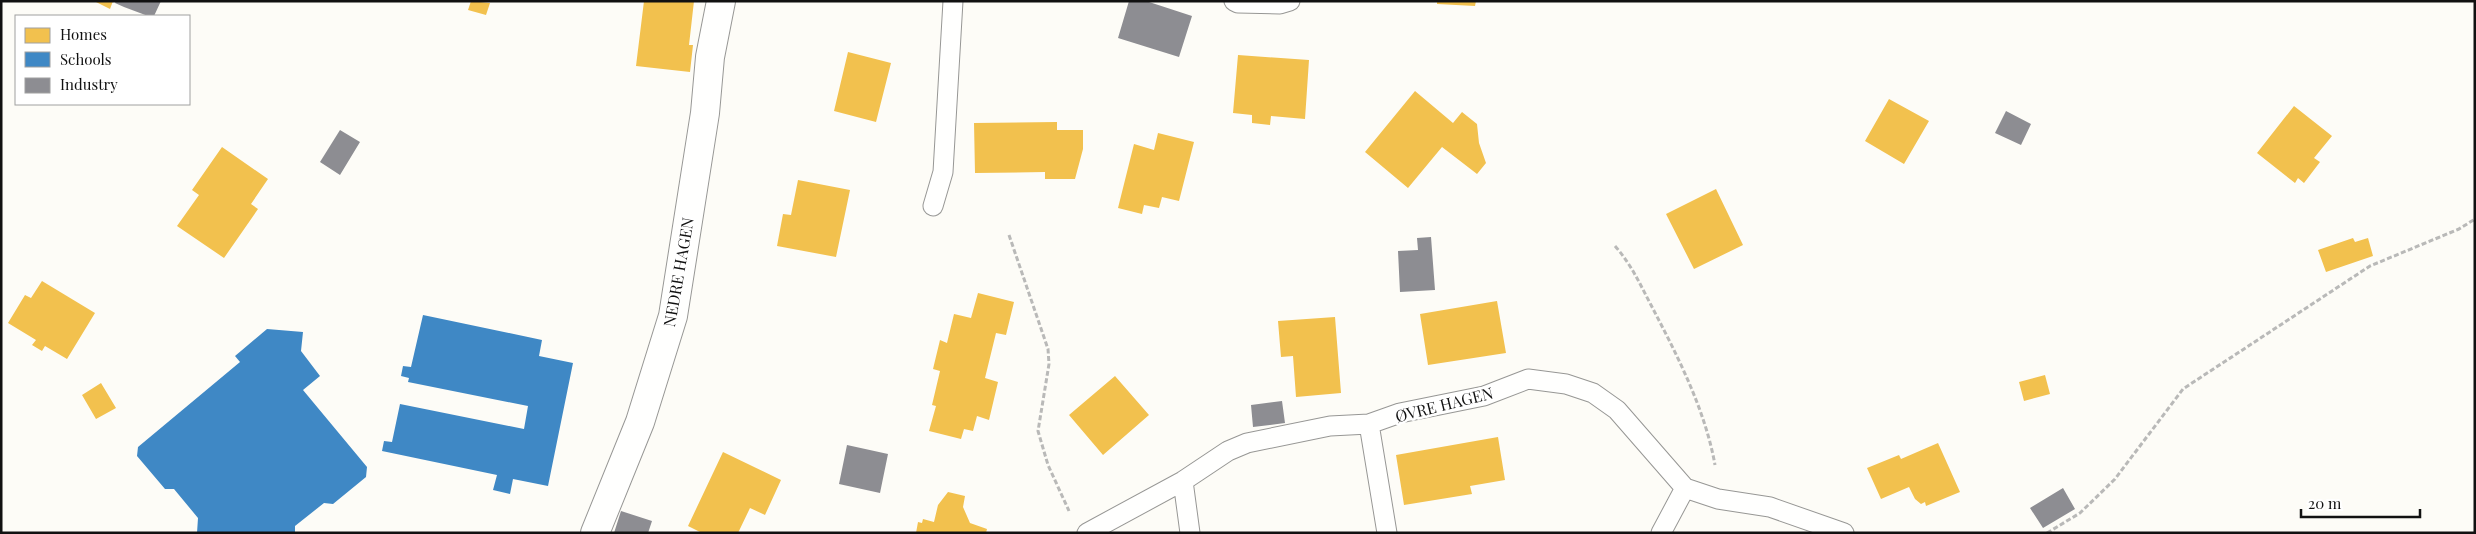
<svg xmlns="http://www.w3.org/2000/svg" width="2476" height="534" font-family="'Playfair Display',serif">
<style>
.homes{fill:#f2c14e}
.schools{fill:#3f88c5}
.industry{fill:#8d8d92}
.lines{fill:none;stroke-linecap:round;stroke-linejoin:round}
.service-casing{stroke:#979795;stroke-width:21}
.minor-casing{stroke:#979795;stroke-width:30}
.path{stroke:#b9b9b8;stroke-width:3;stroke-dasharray:5 2.5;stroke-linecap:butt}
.service{stroke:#fffffe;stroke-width:19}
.minor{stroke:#fffffe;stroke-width:28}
.labels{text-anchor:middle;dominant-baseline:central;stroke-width:5;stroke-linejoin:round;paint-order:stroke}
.street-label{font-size:16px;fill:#111;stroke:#fff}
</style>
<rect width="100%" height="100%" fill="#fdfcf7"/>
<path class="homes" d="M94 1H113L110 9Z
M471 1 490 3 486 15 468 10Z
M644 1H694L689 45H693L690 72 636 66Z
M1437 1H1476L1475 6 1437 4Z
M848 52 891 63 876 122 834 111Z
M1238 55 1309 60 1305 119 1271 116 1270 125 1252 123V115L1233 113Z
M1415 91 1453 123 1462 112 1477 124 1479 143 1486 163 1477 174 1442 147 1408 188 1365 152Z
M1889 99 1929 121 1904 164 1865 141Z
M2294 106 2332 136 2314 158 2320 162 2304 183 2298 178 2295 183 2257 153Z
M1057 122V130H1083V149L1075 179H1045V172L975 173 974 123Z
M1158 133 1194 142 1179 201 1162 197 1159 208 1144 205 1142 214 1118 208 1134 144 1154 150Z
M222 147 268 179 251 204 258 209 224 258 177 226 199 195 192 190Z
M798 180 850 190 836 257 777 246 783 214 791 215Z
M1716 189 1743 245 1694 269 1666 214Z
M2353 238 2355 242 2368 238 2373 256 2326 272 2318 250Z
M42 281 95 313 67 359 45 346 42 351 32 345 36 340 8 323 25 295 31 298Z
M978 293 1014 302 1006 335 996 333 985 378 998 382 989 420 977 416 973 431 964 429 961 439 929 431 936 406 932 405 940 371 933 369 940 340 947 343 954 314 971 318Z
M1497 301 1506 353 1428 365 1420 314Z
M1335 317 1341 393 1296 397 1293 356 1281 357 1278 321Z
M2045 375 2050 394 2024 401 2019 382Z
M1115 376 1149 415 1103 455 1069 415Z
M101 383 116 408 96 419 82 395Z
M1498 437 1505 480 1470 486 1472 494 1404 505 1396 455Z
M1938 443 1960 492 1926 506 1925 502 1921 504 1915 499 1909 487 1881 499 1867 468 1899 455 1901 459Z
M723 452 781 480 765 515 750 508 738 533H702L688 526Z
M948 492 965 496 963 507 970 523 987 529 986 533H916L918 522 922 523 923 519 934 522 938 505Z"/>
<path class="schools" d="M423 315 542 340 539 356 573 363 548 486 513 479 510 494 493 490 497 475 382 451 384 441 392 442 400 404 524 429 528 406 408 382 409 378 401 376 403 366 411 367Z
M267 329 303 332 301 351 320 376 303 390 367 467 366 477 333 504 324 503 295 526V533H197L198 518 174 489H165L137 456 138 447 240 362 235 356Z"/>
<path class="industry" d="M116 1H161L154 16H148L124 7 115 3Z
M1129 1H1146L1192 16 1179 57 1118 38Z
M2006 111 2031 124 2021 145 1995 133Z
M340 130 360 142 340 175 320 162Z
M1431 237 1435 290 1400 292 1398 251 1418 250 1417 238Z
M1282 401 1285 423 1253 427 1251 405Z
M847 445 888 454 880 493 839 484Z
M2063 488 2075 509 2043 528 2030 508Z
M621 511 652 521 648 533H614Z"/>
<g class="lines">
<defs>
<path id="service" d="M1234 1 1238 3 1280 4 1290 1
M933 206 943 172 953 1
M1369 424 1387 533
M1183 481 1190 533
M1087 533 1183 481 1228 451 1247 443 1330 426 1369 424 1400 413 1484 396 1528 379 1566 384 1593 393 1617 410 1685 488 1718 499 1770 507 1844 533
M1661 533 1685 488"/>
<path id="minor" d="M595 533 640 422 673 316 705 113 710 57 721 1"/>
</defs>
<use href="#service" class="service-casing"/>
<use href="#minor" class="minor-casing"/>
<path class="path" d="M1009 235 1048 349 1049 364 1038 431 1048 465 1069 511
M1615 246C1631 264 1640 284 1651 305 1677 355 1705 409 1715 465
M2047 533 2080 513 2115 479 2183 389 2370 266 2459 229 2475 219"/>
<use href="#service" class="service"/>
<use href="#minor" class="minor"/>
</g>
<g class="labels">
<g class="street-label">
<text transform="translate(678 272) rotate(-80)">NEDRE HAGEN</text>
<text transform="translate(1444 404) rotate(-14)">ØVRE HAGEN</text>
</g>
</g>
<rect width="2476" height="534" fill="none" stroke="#111111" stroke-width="5"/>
<rect x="15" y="15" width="175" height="90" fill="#ffffff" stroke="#a0a0a0"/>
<rect x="25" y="28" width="25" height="15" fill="#f2c14e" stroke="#a0a0a0"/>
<text x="60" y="40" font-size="15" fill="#111111">Homes</text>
<rect x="25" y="52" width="25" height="15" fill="#3f88c5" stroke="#a0a0a0"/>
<text x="60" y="65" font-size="15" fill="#111111">Schools</text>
<rect x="25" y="78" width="25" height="15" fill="#8d8d92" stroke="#a0a0a0"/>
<text x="60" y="90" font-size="15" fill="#111111">Industry</text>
<path d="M2301 509v8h119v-8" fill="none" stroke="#111111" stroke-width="2.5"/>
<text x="2308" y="509" font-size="15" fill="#111111" stroke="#ffffff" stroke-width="4" paint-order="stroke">20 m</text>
</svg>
